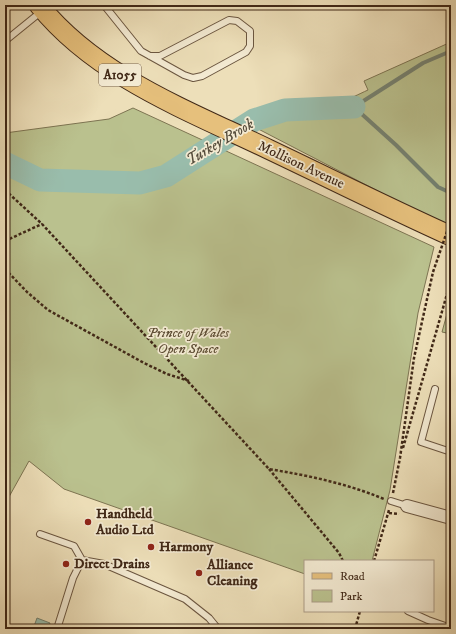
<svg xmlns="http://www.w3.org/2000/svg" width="456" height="634" font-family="'IM FELL DW Pica',serif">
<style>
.green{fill:#bac18e;stroke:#7d7452}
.water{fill:#99bdac;stroke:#758170}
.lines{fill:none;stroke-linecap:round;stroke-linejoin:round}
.stream{stroke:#758170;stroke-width:4}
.river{stroke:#99bdac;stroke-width:23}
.service-casing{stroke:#6b5640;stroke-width:8}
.minor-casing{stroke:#6b5640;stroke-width:14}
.primary-casing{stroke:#402817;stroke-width:21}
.path{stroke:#402817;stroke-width:2.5;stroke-dasharray:3 2;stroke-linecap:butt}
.service{stroke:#f3ead2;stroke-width:6}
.minor{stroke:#f3ead2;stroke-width:12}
.primary{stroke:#e6c07c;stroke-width:19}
.path-bridge{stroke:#402817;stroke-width:2.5;stroke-dasharray:3 2;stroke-linecap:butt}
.poi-dot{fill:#8f2418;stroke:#f3ead2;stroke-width:1.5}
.labels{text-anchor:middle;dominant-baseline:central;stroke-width:3.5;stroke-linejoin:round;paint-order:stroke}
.shield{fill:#f3ead2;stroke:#76624f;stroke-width:1}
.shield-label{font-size:13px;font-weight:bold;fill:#402817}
.street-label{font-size:14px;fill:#402817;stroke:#f3ead2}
.park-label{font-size:14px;font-style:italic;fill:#5e4e35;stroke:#f3ead2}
.poi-label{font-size:14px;font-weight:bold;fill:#402817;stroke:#f3ead2;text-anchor:start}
.water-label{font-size:15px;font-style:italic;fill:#564d3c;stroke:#f3ead2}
</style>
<rect width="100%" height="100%" fill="#eddfb9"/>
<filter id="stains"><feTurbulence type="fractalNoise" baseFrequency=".005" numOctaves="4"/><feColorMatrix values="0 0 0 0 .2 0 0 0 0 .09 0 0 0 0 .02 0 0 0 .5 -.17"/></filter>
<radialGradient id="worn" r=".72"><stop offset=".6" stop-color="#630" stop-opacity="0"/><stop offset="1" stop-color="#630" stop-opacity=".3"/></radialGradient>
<path class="green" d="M451 42V229L239 119C277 100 300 107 339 102 348 100 359 94 368 90L364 81Z
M133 108 434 247 418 313 390 490 372 561H305V574L64 489 29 461 5 504V133L109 119Z
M451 299V334L442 332Z"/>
<path class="water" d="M37 618 50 623 48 629H33Z"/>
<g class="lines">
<path class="stream" d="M451 51 423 63 354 107 396 145 438 187 451 193"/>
<path class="river" d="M5 163 40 180 140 183 166 176 254 120 285 110 354 107"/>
<defs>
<path id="service" d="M104 5 141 51 184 75 193 78 202 76 246 52 250 46V31L237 21 229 20 160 56H150
M5 41 42 11
M435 389 421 442 451 452
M391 501 407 506
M40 534 74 546 82 560
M408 611 428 620 451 628
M57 629 73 578 82 560 104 564 185 599 209 618 218 629"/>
<path id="minor" d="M407 506 451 518"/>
<path id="primary" d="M39 5C96 76 187 110 268 149 329 178 389 208 451 236"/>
</defs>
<use href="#service" class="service-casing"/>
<use href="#minor" class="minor-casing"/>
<use href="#primary" class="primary-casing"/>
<path class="path" d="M5 190 42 224 269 469C310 476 345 483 384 499
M5 241 42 224
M5 269 27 292 48 310 144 363 167 374 189 381
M403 448 451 280
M269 469 339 553 343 561
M393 493 400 458 414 358 433 272
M389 513 399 514
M374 561 389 510
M355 629 360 611"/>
<use href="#service" class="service"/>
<use href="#minor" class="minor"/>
<use href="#primary" class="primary"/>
<path class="path-bridge" d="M433 272 451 220"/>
</g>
<g class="poi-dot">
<circle cx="88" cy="522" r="4"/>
<circle cx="151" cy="547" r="4"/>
<circle cx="66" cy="564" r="4"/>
<circle cx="199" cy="573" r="4"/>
</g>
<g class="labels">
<rect class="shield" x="99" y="64" width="42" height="22" rx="3"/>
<g class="shield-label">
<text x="120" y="75">A1055</text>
</g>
<g class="street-label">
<text transform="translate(301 165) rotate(25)">Mollison Avenue</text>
</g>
<g class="park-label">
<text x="188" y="333">Prince of Wales<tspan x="188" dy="16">Open Space</tspan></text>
</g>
<g class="poi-label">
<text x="96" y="514">Handheld<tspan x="96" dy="16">Audio Ltd</tspan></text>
<text x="159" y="547">Harmony</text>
<text x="74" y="564">Direct Drains</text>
<text x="207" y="565">Alliance<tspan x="207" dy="16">Cleaning</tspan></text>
</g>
<g class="water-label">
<text transform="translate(220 142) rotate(-31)">Turkey Brook</text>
</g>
</g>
<rect width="456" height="634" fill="none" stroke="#eddfb9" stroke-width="20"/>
<rect x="6" y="6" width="444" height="622" fill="none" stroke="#402817" stroke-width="2"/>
<rect x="10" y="10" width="436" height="614" fill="none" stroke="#402817"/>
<rect x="304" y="560" width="130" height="52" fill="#f3ead2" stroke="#ab9c87"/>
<rect x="312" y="573" width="20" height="6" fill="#e6c07c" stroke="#ab9c87"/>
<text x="340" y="580" font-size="12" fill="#402817">Road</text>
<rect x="312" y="590" width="20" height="12" fill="#bac18e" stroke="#ab9c87"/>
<text x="340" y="600" font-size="12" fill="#402817">Park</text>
<rect width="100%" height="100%" filter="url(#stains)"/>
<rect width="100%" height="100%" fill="url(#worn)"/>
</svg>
